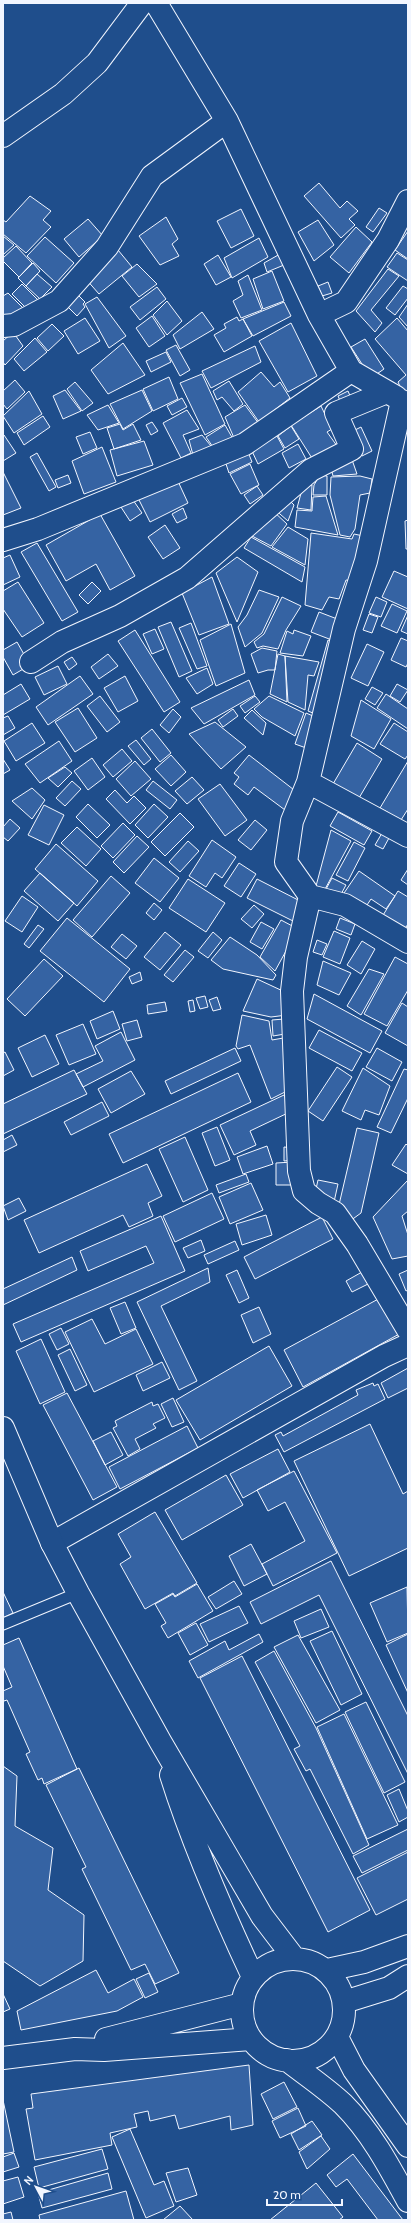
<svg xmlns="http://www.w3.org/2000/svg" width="411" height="2223" font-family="Cabin,sans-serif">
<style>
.building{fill:#3563a3;stroke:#f2f6ff}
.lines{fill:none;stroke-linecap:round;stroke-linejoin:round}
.service-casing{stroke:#f2f6ff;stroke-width:13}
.minor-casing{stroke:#f2f6ff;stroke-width:24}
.secondary-casing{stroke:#f2f6ff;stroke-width:24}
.service{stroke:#1f4e8c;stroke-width:11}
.minor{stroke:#1f4e8c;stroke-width:22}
.secondary{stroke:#1f4e8c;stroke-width:22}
</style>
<rect width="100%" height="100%" fill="#1f4e8c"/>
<path class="building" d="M319 183 340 208 347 201 358 211 349 219 355 225 341 238 304 196Z
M30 196 51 211 43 220 51 227 26 253 3 234V220L6 222Z
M379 208 387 213 373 232 366 227Z
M241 209 254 236 231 248 217 221Z
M166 217 178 239 172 244 179 256 160 265 139 236Z
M88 219 103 236 79 257 64 239Z
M318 220 334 245 314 261 298 232Z
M356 227 372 242 349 273 330 257Z
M408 231V259L395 250Z
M3 236 14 245 3 255Z
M45 237 74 263 56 283 27 256Z
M259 238 268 257 232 278 224 258Z
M16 246 32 263 19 277 3 261V258Z
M118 250 132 267 99 294 85 278Z
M397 253 408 260V281L387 267Z
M280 254 284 265 267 272 264 263Z
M218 255 231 277 216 285 204 264Z
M33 263 40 271 26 286 18 278Z
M137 264 157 284 139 297 122 276Z
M388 269 399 276 371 310 382 323 375 332 356 311Z
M272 271 284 301 263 309 253 279Z
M37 274 52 287 40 299 26 286Z
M248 275 262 310 241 318 233 301 243 295 238 281Z
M328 282 332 293 322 296 318 286Z
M22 284 38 300 28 310 12 294Z
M403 286 408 289V298L395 315 386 308Z
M157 287 166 299 140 320 130 307Z
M8 293 28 313 3 316V296Z
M76 293 85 302 83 304 85 307 77 316 65 304Z
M97 297 126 336 109 348 85 304Z
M167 301 182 321 167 335 153 315Z
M284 302 291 316 253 336 243 319Z
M408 304V327L399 317Z
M202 312 214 329 180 349 173 335Z
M152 316 165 336 149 347 136 328Z
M237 317 239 321 243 319 252 336 224 352 214 335 226 328 224 324Z
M85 318 100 341 78 354 64 331Z
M397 318 408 331V392L403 393 398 382 406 375 375 339Z
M291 323 317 376 288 392 259 341Z
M52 324 64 336 48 351 37 338Z
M13 332 23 346 5 365 3 362V341Z
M35 338 47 352 24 371 14 359Z
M365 339 384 369 371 378 351 347Z
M123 343 145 375 108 394 91 370Z
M176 345 190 370 180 376 166 350Z
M255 346 261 362 211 388 202 371Z
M166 352 171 362 151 372 146 361Z
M261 372 274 387 280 382 290 398 259 422 238 392Z
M202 374 225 424 205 435 180 383Z
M169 377 178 399 153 411 143 389Z
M15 380 25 392 7 409 3 404V391Z
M229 381 243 404 234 411 222 397 217 400 213 391Z
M75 382 93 403 82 411 67 389Z
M65 390 81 411 63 419 53 396Z
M142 390 152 411 123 429 110 404Z
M29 391 42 414 14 433 3 416Z
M348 391 353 403 343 408 338 396Z
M182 398 187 407 172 415 167 406Z
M108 405 119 423 98 430 87 415Z
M245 405 259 424 234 438 225 417Z
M321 406 332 429 327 432 340 450 315 463 291 425Z
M187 410 199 429 183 435 191 453 181 458 163 423Z
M43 416 50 427 24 445 17 433Z
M152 422 158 431 151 435 146 425Z
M120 424 123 430 133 424 141 440 114 449 107 428Z
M225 425 233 439 215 450 206 437Z
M291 426 299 439 285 448 278 436Z
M361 427 372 451 362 456 351 432Z
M90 432 97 448 83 454 76 437Z
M4 435 16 453 3 461V436Z
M202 435 211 446 193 455 189 440Z
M277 436 284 449 258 464 251 449Z
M144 441 153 465 117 476 110 450Z
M298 444 306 459 289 468 282 453Z
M102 447 116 482 84 494 72 461Z
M248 452 252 462 229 473 225 461Z
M37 453 56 487 49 491 30 457Z
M350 454 357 474 333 476 330 464Z
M250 464 259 485 241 494 230 474Z
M3 472 21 508 3 515Z
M68 475 71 483 58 488 55 480Z
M320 475 327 476V495H313L314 485Z
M360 476 372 479 370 493 360 495 355 529 350 537 340 535 330 495 331 477Z
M176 477 188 503 150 522 137 496Z
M312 485 311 510 297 508 303 486Z
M257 486 263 495 250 504 244 495Z
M285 496 294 505 288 521 273 508Z
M326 496 338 535 295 527 297 510 312 511 313 497Z
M133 500 142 513 130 521 119 504Z
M183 508 187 518 177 523 172 514Z
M272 510 287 524 271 546 252 536Z
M100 514 135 576 110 590 96 564 66 581 46 545Z
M408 520V549H406L405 521Z
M165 525 180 548 163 559 148 537Z
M288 527 308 539 305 565 272 547Z
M311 533 352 539 354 534 368 537 355 581 346 580 339 599 329 597 322 610 305 605Z
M251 537 305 567 302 582 244 548Z
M37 543 78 612 62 621 21 552Z
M10 555 20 577 3 585V558Z
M237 557 258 572 237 622 216 573Z
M394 571 408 577V609L382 597Z
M212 577 229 624 199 635 182 593Z
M18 582 44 623 22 637 3 609V591Z
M92 582 101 591 88 604 79 595Z
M259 590 279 597 262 633 245 647 238 627 247 615Z
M282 597 301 606 286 630 278 649 263 646 257 648 254 642 264 634Z
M376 597 387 602 381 617 369 613Z
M392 604 407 611 397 633 381 626Z
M319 612 345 622 337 642 311 632Z
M369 614 378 617 372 633 363 630Z
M408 615V634L401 631Z
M171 622 192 671 179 677 158 627Z
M191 623 207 666 197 669 179 628Z
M231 624 245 673 216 686 200 640Z
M155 629 164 649 152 654 143 634Z
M135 630 180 702 164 712 118 641Z
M294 630 311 636 303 656 280 653 287 631 293 634Z
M401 638 408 641V663L406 667 391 660Z
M328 640 337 644 320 716 308 711Z
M17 642 30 665 13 675 3 657V650Z
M367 644 384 652 368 686 351 678Z
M262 648 277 651 275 670H268L258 673 251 654Z
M108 654 118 666 99 679 91 667Z
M278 654 285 656 287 702 270 694Z
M285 656 319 662 314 676 308 675 305 710 288 702Z
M72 657 77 664 69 670 64 662Z
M58 666 67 684 44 695 35 677Z
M207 668 213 684 197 694 186 678Z
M80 676 93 694 48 725 36 707Z
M125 676 138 701 118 712 104 688Z
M249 680 255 695 204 724 191 708Z
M21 684 30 699 3 715V695Z
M397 684 408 690 400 702 390 696Z
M372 687 383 693 375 705 365 699Z
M386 694 408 709V729L377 708Z
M100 696 120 722 107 732 87 706Z
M255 696 260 702 245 713 240 706Z
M269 696 304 713 295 736 262 717 254 709Z
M361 700 391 719 374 749 351 736Z
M78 708 97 738 75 752 55 722Z
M173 709 181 717 169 733 160 725Z
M233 709 238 716 223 727 218 720Z
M252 710 266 723 263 735 244 718Z
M306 713 320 719 309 749 295 744Z
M8 716 15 728 3 735V718Z
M215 722 246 747 221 769 189 734Z
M32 723 45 743 16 761 4 741Z
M394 723 408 732V755L405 759 380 744Z
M152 729 171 753 160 762 141 738Z
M136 740 151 759 144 765 128 746Z
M59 741 72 761 40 783 25 764Z
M357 743 382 759 359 798 333 784Z
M122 749 132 761 113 777 103 765Z
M171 755 186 772 171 786 155 769Z
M249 755 298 793 285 810 254 787 248 795 234 784 239 777 234 773Z
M92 758 105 777 88 790 74 771Z
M3 759 10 770 3 774Z
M135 761 151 779 131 796 116 779Z
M408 761V809L401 820 380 808Z
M65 767 72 773 58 787 48 778Z
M192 777 204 790 187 804 175 791Z
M72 781 81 789 65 806 56 798Z
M153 781 177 800 170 809 146 790Z
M220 784 247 820 225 836 198 799Z
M32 788 45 800 32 819 12 801Z
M115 790 127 803 134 796 146 808 130 824 106 799Z
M88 804 110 825 97 838 76 817Z
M154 804 168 817 148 838 135 825Z
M44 805 64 815 49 845 28 835Z
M338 812 372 831 364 845 330 826Z
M180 813 194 827 165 856 151 842Z
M10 819 20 828 8 841 3 837V827Z
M255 820 267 830 251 850 238 840Z
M123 823 135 835 113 858 101 846Z
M77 827 101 849 86 866 61 843Z
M331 830 351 841 324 891 316 886Z
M382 833 389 838 383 849 375 845Z
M137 836 149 847 124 873 113 862Z
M212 840 236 857 222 878 215 873 206 887 189 876Z
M188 841 199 851 180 872 169 862Z
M354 842 365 848 348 881 336 875Z
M56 844 98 881 77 906 35 869Z
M154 858 179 878 160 902 135 883Z
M239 863 256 874 241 897 224 886Z
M408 869V885L401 880Z
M359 871 395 896 386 909 371 899 363 911 342 896Z
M40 873 74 903 58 921 24 891Z
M111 876 130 893 92 937 73 920Z
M332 878 346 885 339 898 325 891Z
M188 879 225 903 206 932 169 908Z
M257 879 304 903 295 922 247 898Z
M398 891 408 897V924L402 933 380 920Z
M22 896 38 907 22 932 5 921Z
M154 903 162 910 154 920 146 913Z
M254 905 264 914 252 928 241 919Z
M67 918 130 969 104 1002 40 951Z
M340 918 355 924 351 935 336 929Z
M281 920 298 929 275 971 260 957Z
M261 922 274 929 262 949 250 942Z
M38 925 44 929 29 948 24 944Z
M334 931 350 938 340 964 323 957Z
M165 932 181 945 160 970 144 957Z
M213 932 222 940 208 958 198 951Z
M122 934 137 946 126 959 111 947Z
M230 937 257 955 276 975 273 980 223 969 211 960Z
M317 940 327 944 322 955 313 952Z
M362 941 375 949 361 974 347 965Z
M185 950 194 957 173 982 164 975Z
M395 957 408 964V990L387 1026 364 1014Z
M44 959 63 976 25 1016 7 999Z
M323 961 351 973 339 995 317 985Z
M369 969 384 974 361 1015 347 1006Z
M140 972 142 980 132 984 129 977Z
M257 979 285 992 287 1015 271 1017 243 1011Z
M314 994 382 1031 370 1053 307 1019Z
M205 996 208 1007 200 1009 196 998Z
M217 997 221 1009 213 1011 209 1000Z
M193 1000 195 1011 190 1012 188 1001Z
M165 1002 167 1011 148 1014 147 1005Z
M402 1003 408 1007V1046L385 1033Z
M113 1011 120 1029 97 1039 90 1021Z
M242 1015 269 1021 272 1040 289 1037 293 1088 271 1099 250 1045 238 1049 236 1046Z
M284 1019 285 1034 273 1036 272 1020Z
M137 1020 142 1037 127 1041 122 1024Z
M83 1024 96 1054 69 1065 56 1035Z
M319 1030 362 1053 352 1071 309 1048Z
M121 1032 135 1060 83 1087 76 1074 103 1061 95 1046Z
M45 1035 59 1064 32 1077 18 1048Z
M235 1048 241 1061 171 1094 165 1081Z
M377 1048 402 1062 392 1081 366 1067Z
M5 1052 14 1070 3 1076V1053Z
M337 1067 352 1077 323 1121 308 1111Z
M363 1068 390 1086 379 1115 365 1110 361 1120 342 1111Z
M404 1069 408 1070V1098L391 1133 377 1127Z
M74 1070 87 1094 3 1134V1104Z
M131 1071 145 1094 111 1113 98 1089Z
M238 1073 251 1102 123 1163 109 1134Z
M284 1095 292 1111 250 1131 256 1145 234 1155 220 1125Z
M102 1102 109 1116 71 1135 64 1122Z
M217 1127 230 1160 215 1166 202 1133Z
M357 1128 379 1133 361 1213 350 1221 338 1209Z
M12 1135 17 1145 3 1152V1140Z
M185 1137 208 1190 183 1202 159 1149Z
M406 1144 408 1146V1174L392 1165Z
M267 1146 273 1164 243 1174 237 1157Z
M284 1147 294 1148V1160L284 1161Z
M293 1162 294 1185H276V1163Z
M147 1164 162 1196 148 1203 153 1216 129 1227 123 1215 39 1253 24 1220Z
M246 1174 249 1182 219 1193 216 1185Z
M318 1180 338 1184 334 1202 314 1198Z
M408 1180V1211L402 1216 408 1235V1256L392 1259 373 1217Z
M251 1183 263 1210 230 1224 219 1197Z
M212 1193 224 1219 175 1242 163 1216Z
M19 1198 26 1211 8 1220 3 1206Z
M266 1215 272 1235 242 1245 236 1224Z
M161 1216 185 1271 21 1342 13 1324 154 1263 146 1246 88 1271 80 1251Z
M322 1217 333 1239 255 1279 244 1257Z
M201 1240 205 1251 188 1258 183 1248Z
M235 1241 239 1250 208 1264 204 1255Z
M72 1257 77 1270 3 1305V1289Z
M208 1268 210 1282 161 1306 197 1381 179 1390 137 1302Z
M237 1270 249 1298 239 1303 226 1275Z
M408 1270V1290L406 1291 399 1274Z
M362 1272 368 1284 352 1292 346 1281Z
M382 1297 401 1333 303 1387 284 1350Z
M125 1302 136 1328 121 1334 110 1308Z
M259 1307 271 1334 253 1343 241 1315Z
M92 1319 105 1344 136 1329 153 1364 94 1392 65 1332Z
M61 1328 69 1344 57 1350 49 1334Z
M41 1339 65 1392 40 1404 16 1351Z
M269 1346 292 1386 200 1440 176 1400Z
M70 1349 87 1385 75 1391 58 1355Z
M162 1362 170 1378 143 1391 136 1375Z
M408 1368V1388L388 1398 381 1383Z
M373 1383 374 1386 378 1384 385 1399 284 1452 275 1435 281 1432 283 1436 358 1395 356 1390Z
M67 1393 117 1487 93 1500 43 1405Z
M173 1398 184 1422 172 1427 161 1404Z
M152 1402 153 1406 158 1404 165 1418 153 1424 156 1428 135 1439 140 1449 128 1456 113 1428 117 1426 115 1421Z
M370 1424 403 1494 408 1491V1548L349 1576 294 1461Z
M187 1426 198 1448 120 1489 109 1467Z
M111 1432 123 1455 105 1465 93 1441Z
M278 1449 290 1472 243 1498 230 1474Z
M294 1471 337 1553 273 1586 262 1564 305 1541 285 1502 268 1511 257 1490Z
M226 1475 243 1505 182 1540 165 1510Z
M155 1512 197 1583 175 1596 173 1593 145 1609 120 1564 131 1557 118 1534Z
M251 1544 267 1574 244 1586 229 1556Z
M331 1561 408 1716V1774L319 1595 261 1624 250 1602Z
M234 1581 242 1594 216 1609 208 1597Z
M197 1584 213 1611 168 1638 161 1626 166 1623 155 1604 173 1594 175 1597Z
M407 1587 408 1633 387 1642 370 1603Z
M3 1592 13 1613 3 1618Z
M239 1606 248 1623 209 1642 200 1624Z
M321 1609 329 1627 301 1638 294 1621Z
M196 1623 208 1645 190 1655 178 1633Z
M332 1631 362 1694 341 1705 310 1641Z
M259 1634 263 1642 198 1678 189 1661 225 1641 229 1650Z
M408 1634V1693L386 1645Z
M298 1635 340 1710 316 1723 274 1647Z
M19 1638 77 1769 44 1784 42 1778 38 1780 26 1754 30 1752 7 1700 4 1701 3 1698V1691L12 1687 3 1666V1645Z
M274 1651 316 1728 369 1845 353 1854 310 1769 306 1771 294 1749 300 1746 255 1662Z
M242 1656 370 1910 328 1932 200 1678Z
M366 1702 405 1782 384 1793 345 1712Z
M344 1714 398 1825 367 1839 317 1727Z
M3 1766 17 1776 15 1826 53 1848 48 1890 84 1915 83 1961 40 1986 3 1961Z
M79 1768 179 1973 155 1984 145 1964 131 1970 82 1869 86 1867 46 1785Z
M399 1789 408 1811V1817L399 1822 387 1795Z
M408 1829V1850L362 1873 353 1856Z
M408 1852V1899L376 1915 357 1878Z
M96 1970 108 1993 134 1979 143 1997 117 2011 21 2030 17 2011Z
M149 1973 158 1992 145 1998 136 1979Z
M3 1994 10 2009 3 2012Z
M249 2065 253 2125 231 2130 230 2116 179 2129 175 2115 150 2121 148 2111 134 2114 137 2127 110 2133 112 2145 35 2160 26 2109 33 2108 31 2094Z
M284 2082 297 2107 273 2119 261 2094Z
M3 2100 14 2152 3 2154Z
M298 2108 306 2126 280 2138 272 2121Z
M312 2121 322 2135 299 2150 291 2134Z
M130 2129 154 2185 164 2181 174 2206 146 2218 112 2137Z
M321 2136 330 2149 307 2169 299 2152Z
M102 2149 108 2169 39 2188 34 2167Z
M14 2153 19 2167 3 2172V2157Z
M353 2154 403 2220H378L347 2179 336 2187 327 2175Z
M188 2168 197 2195 176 2202 166 2173Z
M108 2173 112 2189 42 2208 38 2193Z
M18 2177 24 2197 3 2204V2181Z
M316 2183 343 2217 339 2220H270Z
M126 2191 134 2220H40L39 2215Z
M180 2206 193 2220H163Z
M11 2212 13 2220H3V2214Z"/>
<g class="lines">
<defs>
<path id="service" d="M3 1624 78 1593"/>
<path id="minor" d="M156 3 227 121 319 315 351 371 396 397
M3 136 63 94 97 63 142 3
M319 315 346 302 388 240 408 201
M3 326 14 325 59 301 107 247 152 176 227 121
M402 401 366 561 344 629 308 782 292 821 286 862 310 896 345 905 408 942
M3 540 38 529 245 444 351 371
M31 662 62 642 120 616 187 578 311 470 352 449 336 413 387 392
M308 782 408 836
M310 896 296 957 292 991 299 1171 304 1191 318 1203 335 1213 357 1244 408 1330
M52 1543 384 1356 408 1345"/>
<path id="secondary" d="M3 1428 52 1543 78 1593 160 1741 262 1916 294 1958
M171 1775C193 1845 222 1911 253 1977
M242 2010a51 51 0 1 1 102 0a51 51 0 1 1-102 0Z
M327 1970 364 1962 408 1946
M344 2002 389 1988 408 1976
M337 2037 354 2070 408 2146
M106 2039 242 2004
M3 2058 75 2049 104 2050 251 2039
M287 2060C305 2074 326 2088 343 2104 371 2132 389 2166 408 2201"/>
</defs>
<use href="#service" class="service-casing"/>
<use href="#minor" class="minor-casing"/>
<use href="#secondary" class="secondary-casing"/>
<use href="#service" class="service"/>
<use href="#minor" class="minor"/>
<use href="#secondary" class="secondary"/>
</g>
<rect width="411" height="2223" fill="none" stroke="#f2f6ff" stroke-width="8"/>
<g transform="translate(36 2187) rotate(311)" stroke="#1f4e8c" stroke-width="3" paint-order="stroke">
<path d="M0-3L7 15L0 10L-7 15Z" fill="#f2f6ff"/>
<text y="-6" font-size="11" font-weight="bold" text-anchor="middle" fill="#f2f6ff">N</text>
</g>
<path d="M267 2199v6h75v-6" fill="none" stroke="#f2f6ff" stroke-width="2"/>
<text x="273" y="2199" font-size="12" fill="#f2f6ff" stroke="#1f4e8c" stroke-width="3" paint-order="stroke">20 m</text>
</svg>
